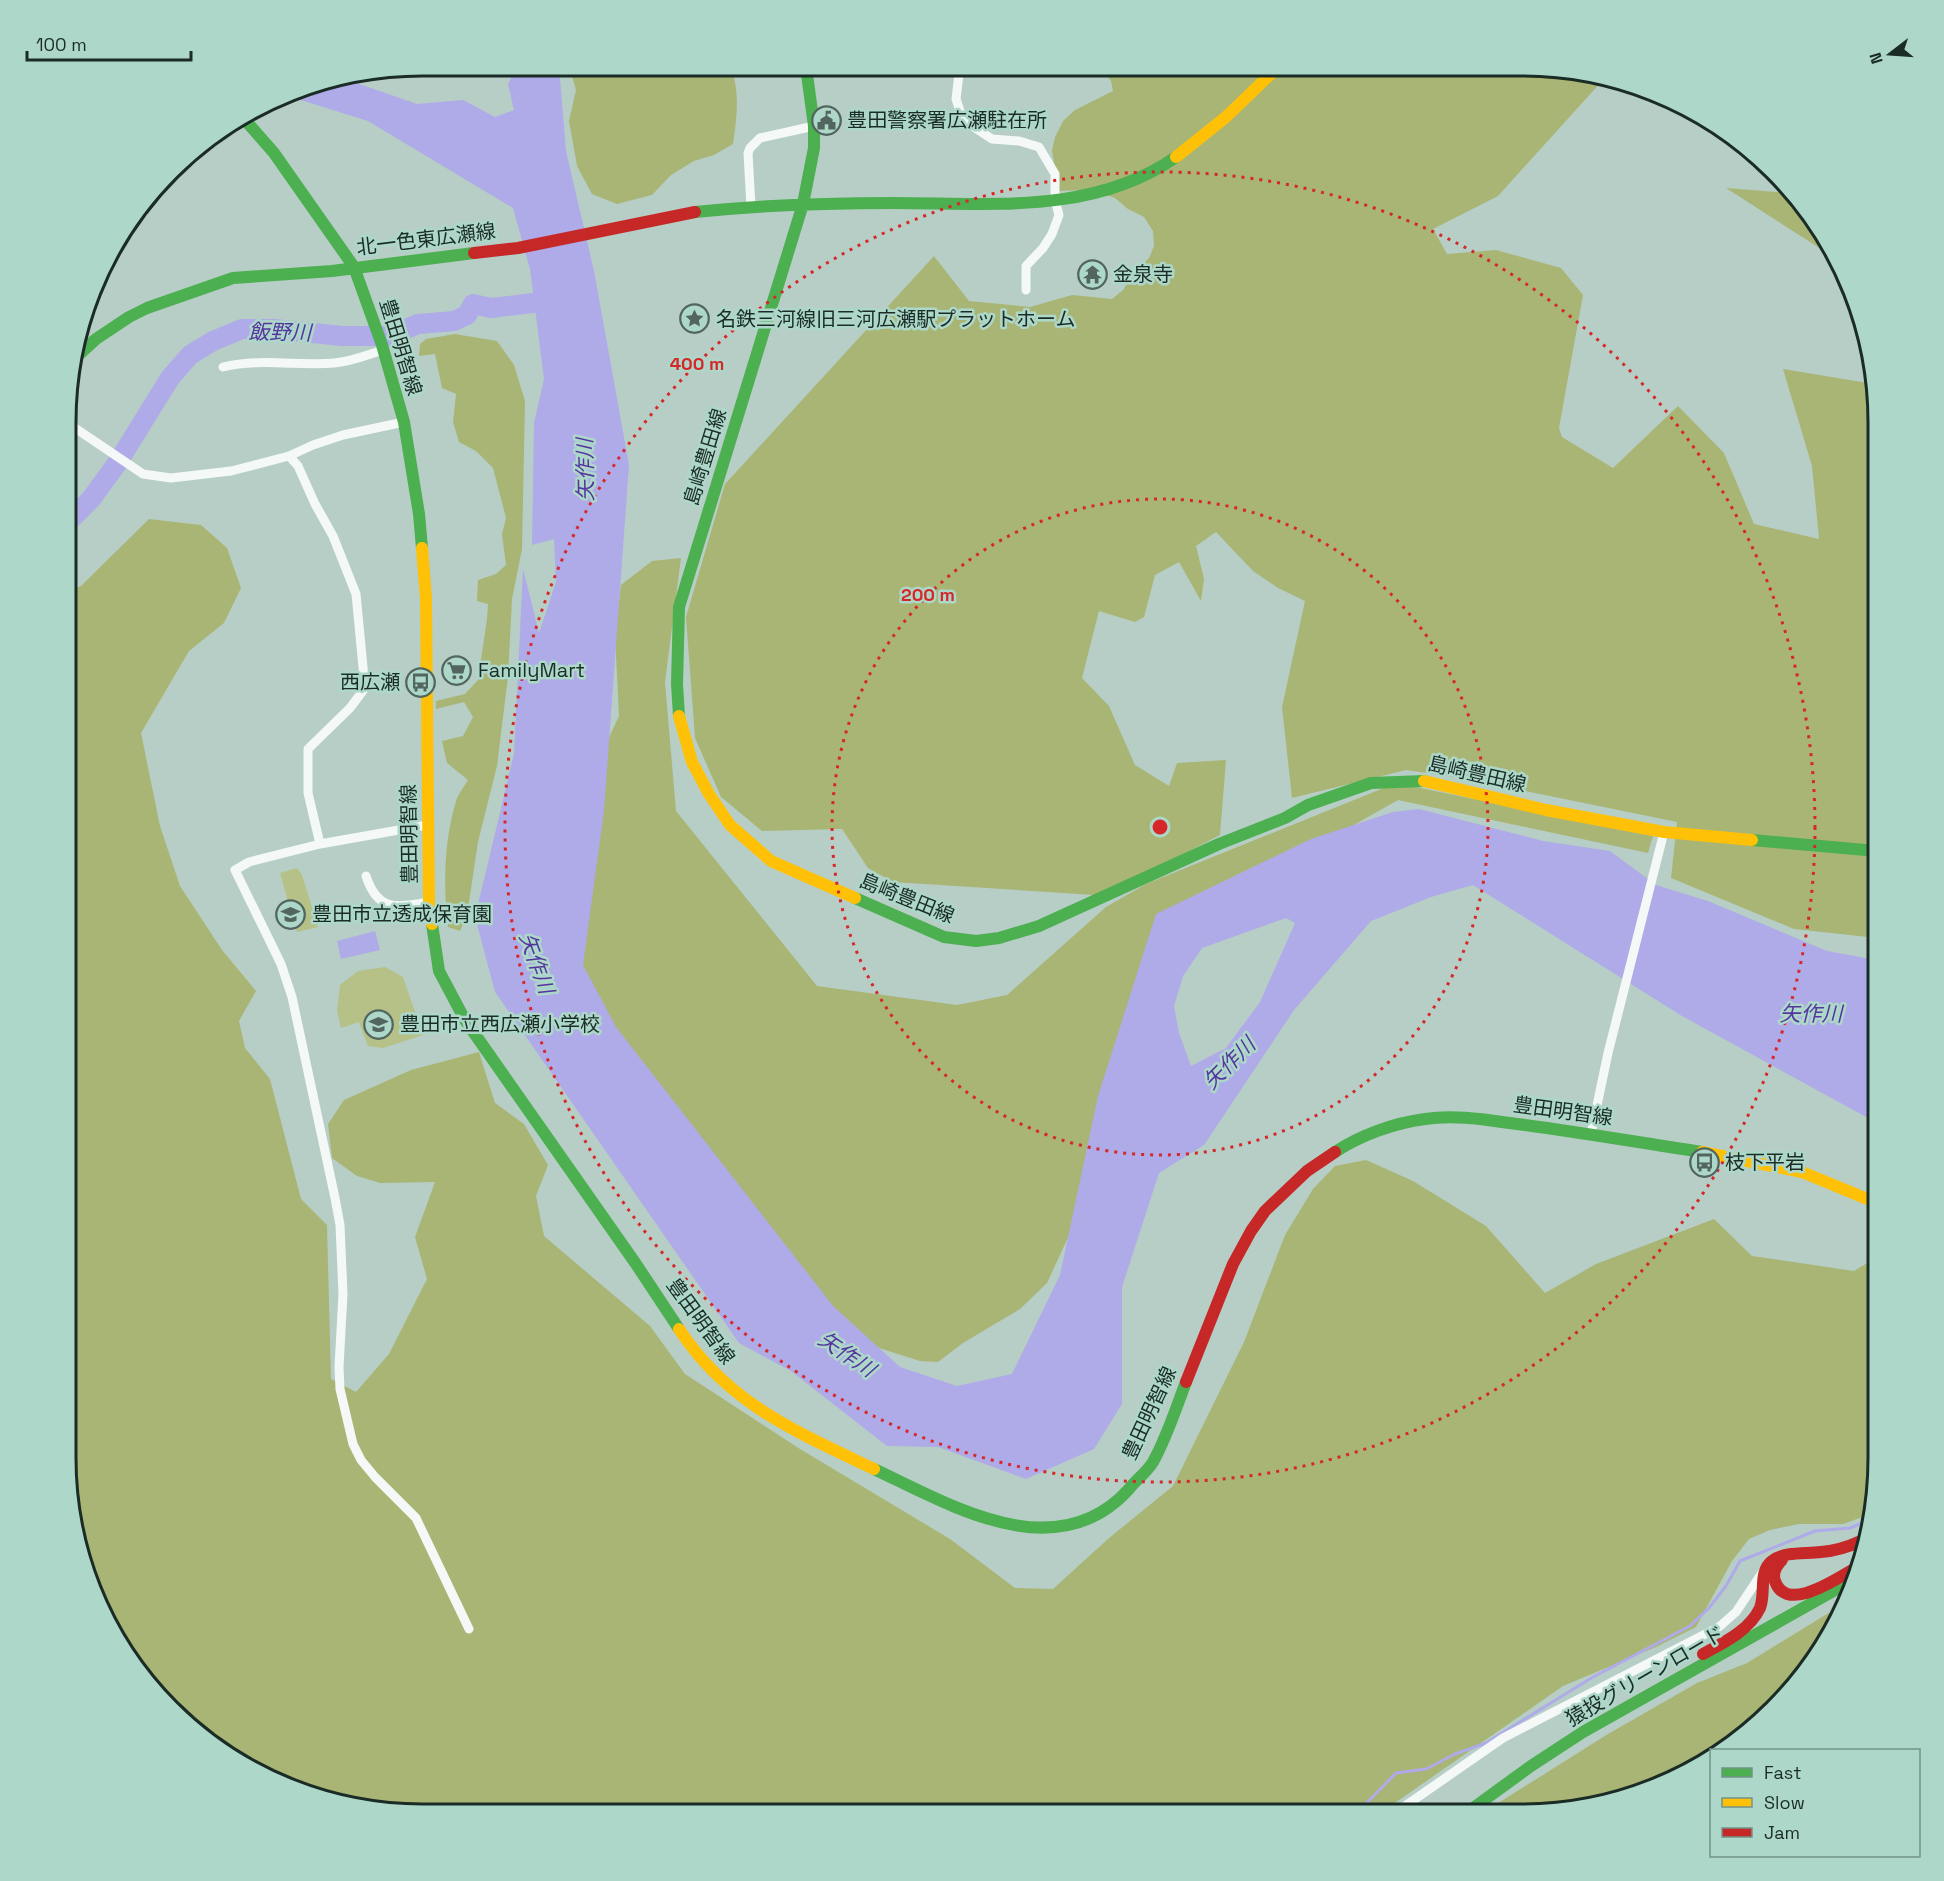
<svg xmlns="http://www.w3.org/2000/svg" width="1944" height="1881" font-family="'Space Grotesk','Noto Sans JP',sans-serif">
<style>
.green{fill:#b5c186}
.forest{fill:#a9b574}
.water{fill:#afaae8;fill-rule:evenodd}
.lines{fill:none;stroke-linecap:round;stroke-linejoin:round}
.stream{stroke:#afaae8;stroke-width:3}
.river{stroke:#afaae8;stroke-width:20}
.street{stroke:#f4f8f6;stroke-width:9}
.fast{stroke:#4caf50;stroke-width:12}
.slow{stroke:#ffc107;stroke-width:12}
.jam{stroke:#c62828;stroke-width:12}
.ring{fill:none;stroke:#d62828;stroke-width:3;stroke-dasharray:3 6}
.labels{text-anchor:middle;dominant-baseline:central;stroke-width:5;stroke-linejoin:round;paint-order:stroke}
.poi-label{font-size:20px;fill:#1b2c26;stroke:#add8c9;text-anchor:start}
.street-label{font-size:20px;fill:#1b2c26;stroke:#add8c9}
.water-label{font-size:21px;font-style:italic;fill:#5536a0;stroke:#add8c9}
.rim{fill:none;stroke:#1b2c26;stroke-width:3}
.centre{fill:#d62828;stroke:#add8c9;stroke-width:3}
.ring-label{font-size:18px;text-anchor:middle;font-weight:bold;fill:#d62828;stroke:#add8c9;stroke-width:5;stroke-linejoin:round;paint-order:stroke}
</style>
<rect width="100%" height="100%" fill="#b7cec6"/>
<path class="green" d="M297 868 302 875 318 927 297 932 280 873Z
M385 967 403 977 423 1035 383 1048 368 1046 359 1022 341 1028 337 1011 340 985 358 971Z"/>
<path class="forest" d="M569 66 731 67C740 93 737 117 733 144L714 155 694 161 671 175 652 195 617 204 592 194 577 166 569 121 576 90Z
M1089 68 1568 69 1602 81 1498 196 1433 229 1447 254 1496 250 1561 268 1583 295 1559 428 1562 437 1613 468 1678 406 1724 453 1754 524 1819 539 1812 466 1783 369 1874 384 1877 399V938L1794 929 1671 878 1677 822 1461 778 1406 770 1292 798 1282 707 1305 601 1278 588 1253 571 1216 532 1196 546 1204 579 1201 601 1179 562 1155 575 1144 617 1135 622 1099 611 1082 678 1109 706 1135 765 1169 786 1177 763 1226 760 1220 835 1151 871 1094 895 893 882 868 868 842 829 762 831 721 797 695 738 686 617 725 484 934 256 969 301 1030 307 1072 295 1112 299 1123 290 1133 275 1149 258 1154 246 1153 231 1144 217 1128 209 1115 198 1093 190 1055 191 1052 173 1054 163 1052 150 1055 137 1063 121 1075 110 1113 91 1111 81 1105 73 1097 72Z
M1726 188 1790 193 1804 205 1835 258Z
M455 334 497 341 514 365 525 401 522 549 512 599 508 677 497 766 478 842 467 915 460 931 448 927C443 886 444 841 456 801 458 794 464 787 468 780L447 763 442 741 463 736 473 717 464 702 436 709V701L465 694 478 680 487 619 488 604 477 601 478 580 496 574 506 565 502 534 506 518 493 468 476 451 459 442 453 422 456 394 442 388 435 354 419 356 420 344 426 339Z
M149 519 201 525 227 548 241 588 224 623 189 651 141 733 160 826 180 886 222 950 256 991 239 1021 245 1048 270 1079 301 1199 327 1225 331 1379 356 1392 389 1354 427 1279 415 1237 435 1182 380 1183 357 1176 332 1158 328 1124 344 1100 411 1070 479 1052 495 1103 524 1124 548 1165 536 1196 544 1236 650 1326 685 1374 800 1449 950 1539 1015 1588 1053 1589 1109 1538 1173 1486 1244 1342 1285 1235 1313 1189 1335 1166 1366 1160 1413 1181 1486 1226 1545 1293 1596 1264 1714 1219 1752 1256 1854 1271 1877 1257V1482L1868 1515 1843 1524H1799L1770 1530 1749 1539 1732 1561 1696 1627 1656 1647 1563 1686 1379 1814H399L264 1778 188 1727 140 1676 93 1595 67 1482 72 591 82 585Z
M681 558 665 682 676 811 817 986 957 1005 1007 995 1106 907 1146 884 1396 783 1653 836 1648 853 1398 800 1301 855 1170 911 1083 1205 1047 1283 1020 1309 963 1343 938 1362 920 1361 860 1342 635 1067 566 951 597 763 619 716 615 635 621 585 652 561Z
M1845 1603 1841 1617 1790 1693 1739 1741 1723 1750H1712L1711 1757 1658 1788 1545 1814H1483L1492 1807 1608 1734 1697 1683 1747 1663Z"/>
<path class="water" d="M517 66H559L566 151 594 271 629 465 604 811 583 965 616 1027 833 1306 900 1367 957 1386 1012 1374 1060 1275 1098 1096 1156 914 1311 839 1393 812 1419 809 1543 841 1610 851 1656 885 1708 901 1827 951 1877 960V1123L1682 1016 1473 885 1431 897 1371 921 1294 1010 1204 1145 1159 1173 1122 1287V1404L1094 1449 1026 1479 938 1447 887 1446 791 1371 739 1343 495 992 475 917 514 754 523 569 539 633 556 582 554 539 532 545 534 423 544 379 530 269 513 208 368 121 288 96 307 85 345 79 417 104 463 100 495 117 514 110 508 84ZM1286 918 1295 923 1260 1002 1226 1048 1191 1066 1179 1033 1174 1006 1183 976 1202 948Z
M375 931 380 950 341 959 337 941Z"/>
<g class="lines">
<path class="stream" d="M1356 1814 1396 1773 1426 1769 1455 1754 1486 1743 1593 1677 1690 1626 1709 1608 1726 1586 1740 1561 1815 1531 1850 1528 1867 1521"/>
<path class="river" d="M72 518 91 499 118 462 170 378 190 355 213 341 242 329H274L342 336H389L418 324 454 321 467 315 473 304 491 308 541 302 562 303"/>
<path class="street" d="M956 67 959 74 956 99 963 120 992 139 1019 141 1039 147 1055 174V200L1059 215 1052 234 1043 248 1026 266V290
M751 207 748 153 750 148 760 138 814 126
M223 367C260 358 297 366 334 363 351 362 367 355 383 350
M72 426 143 474 171 478 231 471 289 456 313 445 343 435 404 422
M289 456 298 466 315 504 333 536 356 594 365 688 350 708 308 749V793L320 844
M427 825 320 844 249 862 235 870 281 964 292 997 335 1198 340 1225 343 1294 339 1367 340 1389 353 1444 361 1460 375 1477 416 1518 469 1629
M366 876C378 913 398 907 429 902
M1591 1134 1608 1053 1664 832
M1396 1814 1405 1806 1503 1738 1719 1627 1736 1612 1762 1573"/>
<path class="fast" d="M246 121 274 153 354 267 382 345 404 422 419 514 422 548
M695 212C761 205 827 203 894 203 990 203 1093 215 1176 157
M73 360 96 339 129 317 147 308 233 278 332 271 474 253
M679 716 677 684 679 607 803 204 814 148V126L806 67
M1752 840 1877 851
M855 898 944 937 976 941 999 938 1039 926 1219 844 1285 818 1308 805 1371 783 1424 781
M432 924 439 971 465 1020 636 1264 679 1329
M1335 1152C1361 1135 1394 1123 1425 1119 1458 1114 1492 1121 1525 1125 1584 1133 1643 1143 1702 1152
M874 1469C952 1506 1057 1569 1129 1489 1136 1480 1147 1472 1153 1462 1167 1437 1176 1408 1186 1382
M1465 1814 1531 1766 1583 1732 1851 1581"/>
<path class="slow" d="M1176 157 1226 117 1277 68
M422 548 426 598 429 902 432 924
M679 716 692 762 709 794 730 825 771 861 855 898
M1424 781 1546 810 1664 832 1752 840
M1702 1152 1802 1172 1877 1203
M679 1329C728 1404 797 1432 874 1469"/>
<path class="jam" d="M474 253 518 248 695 212
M1186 1382 1233 1264 1251 1231 1265 1211 1307 1171 1335 1152
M1782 1560C1776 1566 1772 1573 1775 1581 1786 1614 1836 1579 1854 1569
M1703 1654C1723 1643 1749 1631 1760 1608 1766 1593 1758 1572 1772 1561 1785 1551 1805 1554 1821 1552 1835 1551 1848 1547 1861 1541"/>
</g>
<g class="ring">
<circle cx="1160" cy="827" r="328"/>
<circle cx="1160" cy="827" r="655"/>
</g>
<defs>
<symbol id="civic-ring" viewBox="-11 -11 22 22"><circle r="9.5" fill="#add8c9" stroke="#52655e" stroke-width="1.5"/><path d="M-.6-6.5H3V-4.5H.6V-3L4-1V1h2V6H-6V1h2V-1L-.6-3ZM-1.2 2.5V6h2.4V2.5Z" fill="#52655e"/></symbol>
<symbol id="temple-ring" viewBox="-11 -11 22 22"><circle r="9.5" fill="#add8c9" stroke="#52655e" stroke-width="1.5"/><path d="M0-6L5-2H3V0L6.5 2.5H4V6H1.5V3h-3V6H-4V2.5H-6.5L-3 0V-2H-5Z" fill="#52655e"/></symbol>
<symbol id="sight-ring" viewBox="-11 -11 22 22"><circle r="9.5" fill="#add8c9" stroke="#52655e" stroke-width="1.5"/><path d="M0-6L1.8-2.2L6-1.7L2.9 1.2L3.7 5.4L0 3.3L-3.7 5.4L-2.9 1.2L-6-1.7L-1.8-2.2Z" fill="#52655e"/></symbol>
<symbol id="supermarket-ring" viewBox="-11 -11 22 22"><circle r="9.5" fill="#add8c9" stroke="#52655e" stroke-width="1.5"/><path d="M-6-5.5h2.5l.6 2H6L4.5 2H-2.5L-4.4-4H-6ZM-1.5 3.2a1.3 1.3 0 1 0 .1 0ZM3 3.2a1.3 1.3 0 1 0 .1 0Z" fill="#52655e"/></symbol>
<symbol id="bus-ring" viewBox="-11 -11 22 22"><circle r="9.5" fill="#add8c9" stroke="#52655e" stroke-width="1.5"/><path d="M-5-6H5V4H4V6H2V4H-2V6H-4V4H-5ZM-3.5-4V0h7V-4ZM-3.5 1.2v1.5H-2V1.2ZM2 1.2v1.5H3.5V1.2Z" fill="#52655e"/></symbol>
<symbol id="school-ring" viewBox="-11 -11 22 22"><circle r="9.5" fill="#add8c9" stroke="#52655e" stroke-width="1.5"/><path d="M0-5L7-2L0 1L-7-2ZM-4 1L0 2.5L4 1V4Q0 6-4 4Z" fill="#52655e"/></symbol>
</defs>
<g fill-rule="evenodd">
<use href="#civic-ring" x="810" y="104" width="33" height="33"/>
<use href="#temple-ring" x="1076" y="258" width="33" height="33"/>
<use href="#sight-ring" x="678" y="302" width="33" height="33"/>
<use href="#supermarket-ring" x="440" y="654" width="33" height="33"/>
<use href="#bus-ring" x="404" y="666" width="33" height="33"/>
<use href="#school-ring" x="274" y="898" width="33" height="33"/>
<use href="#school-ring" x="362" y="1008" width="33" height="33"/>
<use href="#bus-ring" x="1688" y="1146" width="33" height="33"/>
</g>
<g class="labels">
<g class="poi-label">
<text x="847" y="120">豊田警察署広瀬駐在所</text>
<text x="1113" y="274">金泉寺</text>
<text x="716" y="319">名鉄三河線旧三河広瀬駅プラットホーム</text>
<text x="478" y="670">FamilyMart</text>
<text x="400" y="682" text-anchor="end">西広瀬</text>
<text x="312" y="914">豊田市立透成保育園</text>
<text x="400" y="1024">豊田市立西広瀬小学校</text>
<text x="1725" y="1162">枝下平岩</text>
</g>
<g class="street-label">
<text transform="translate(426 239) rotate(-7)">北一色東広瀬線</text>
<text transform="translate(401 347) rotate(73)">豊田明智線</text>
<text transform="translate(705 457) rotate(-73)">島崎豊田線</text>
<text transform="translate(1477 774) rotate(13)">島崎豊田線</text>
<text transform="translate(409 834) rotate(-91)">豊田明智線</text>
<text transform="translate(907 898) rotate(22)">島崎豊田線</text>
<text transform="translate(1563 1111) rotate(8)">豊田明智線</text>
<text transform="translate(701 1321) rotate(54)">豊田明智線</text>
<text transform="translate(1149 1413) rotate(-65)">豊田明智線</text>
<text transform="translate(1645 1676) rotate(-30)">猿投グリーンロード</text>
</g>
<g class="water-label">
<text transform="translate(280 332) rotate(1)">飯野川</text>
<text transform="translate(585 470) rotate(-91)">矢作川</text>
<text transform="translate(537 963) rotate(70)">矢作川</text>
<text x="1811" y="1013">矢作川</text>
<text transform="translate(1229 1063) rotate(-45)">矢作川</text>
<text transform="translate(847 1354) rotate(34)">矢作川</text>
</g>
</g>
<path d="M0 0H1944V1881H0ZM422 76H1522A346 346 0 0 1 1868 422V1458A346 346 0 0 1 1522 1804H422A346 346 0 0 1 76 1458V422A346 346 0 0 1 422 76Z" fill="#add8c9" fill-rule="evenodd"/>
<path class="rim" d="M422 76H1522A346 346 0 0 1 1868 422V1458A346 346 0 0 1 1522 1804H422A346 346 0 0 1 76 1458V422A346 346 0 0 1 422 76Z"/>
<circle cx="1160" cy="827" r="9" class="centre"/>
<g class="ring-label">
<text x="697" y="370">400 m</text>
<text x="928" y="601">200 m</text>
</g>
<rect x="1710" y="1749" width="210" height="108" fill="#add8c9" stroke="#739388" stroke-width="1.5"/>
<rect x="1722" y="1768" width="30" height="9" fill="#4caf50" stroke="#739388" stroke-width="1.5"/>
<text x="1764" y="1779" font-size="18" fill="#1b2c26">Fast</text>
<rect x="1722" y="1798" width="30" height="9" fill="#ffc107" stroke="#739388" stroke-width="1.5"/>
<text x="1764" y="1809" font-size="18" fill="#1b2c26">Slow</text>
<rect x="1722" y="1828" width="30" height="9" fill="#c62828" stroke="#739388" stroke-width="1.5"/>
<text x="1764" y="1839" font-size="18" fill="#1b2c26">Jam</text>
<g transform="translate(1890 54) rotate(253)" stroke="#add8c9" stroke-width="4.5" paint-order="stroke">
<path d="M0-4.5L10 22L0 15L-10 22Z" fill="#1b2c26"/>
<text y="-9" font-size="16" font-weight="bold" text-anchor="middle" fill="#1b2c26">N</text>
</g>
<path d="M27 51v9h164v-9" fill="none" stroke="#1b2c26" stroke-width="3"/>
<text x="36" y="51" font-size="18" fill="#1b2c26" stroke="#add8c9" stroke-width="4.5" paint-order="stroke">100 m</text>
</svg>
